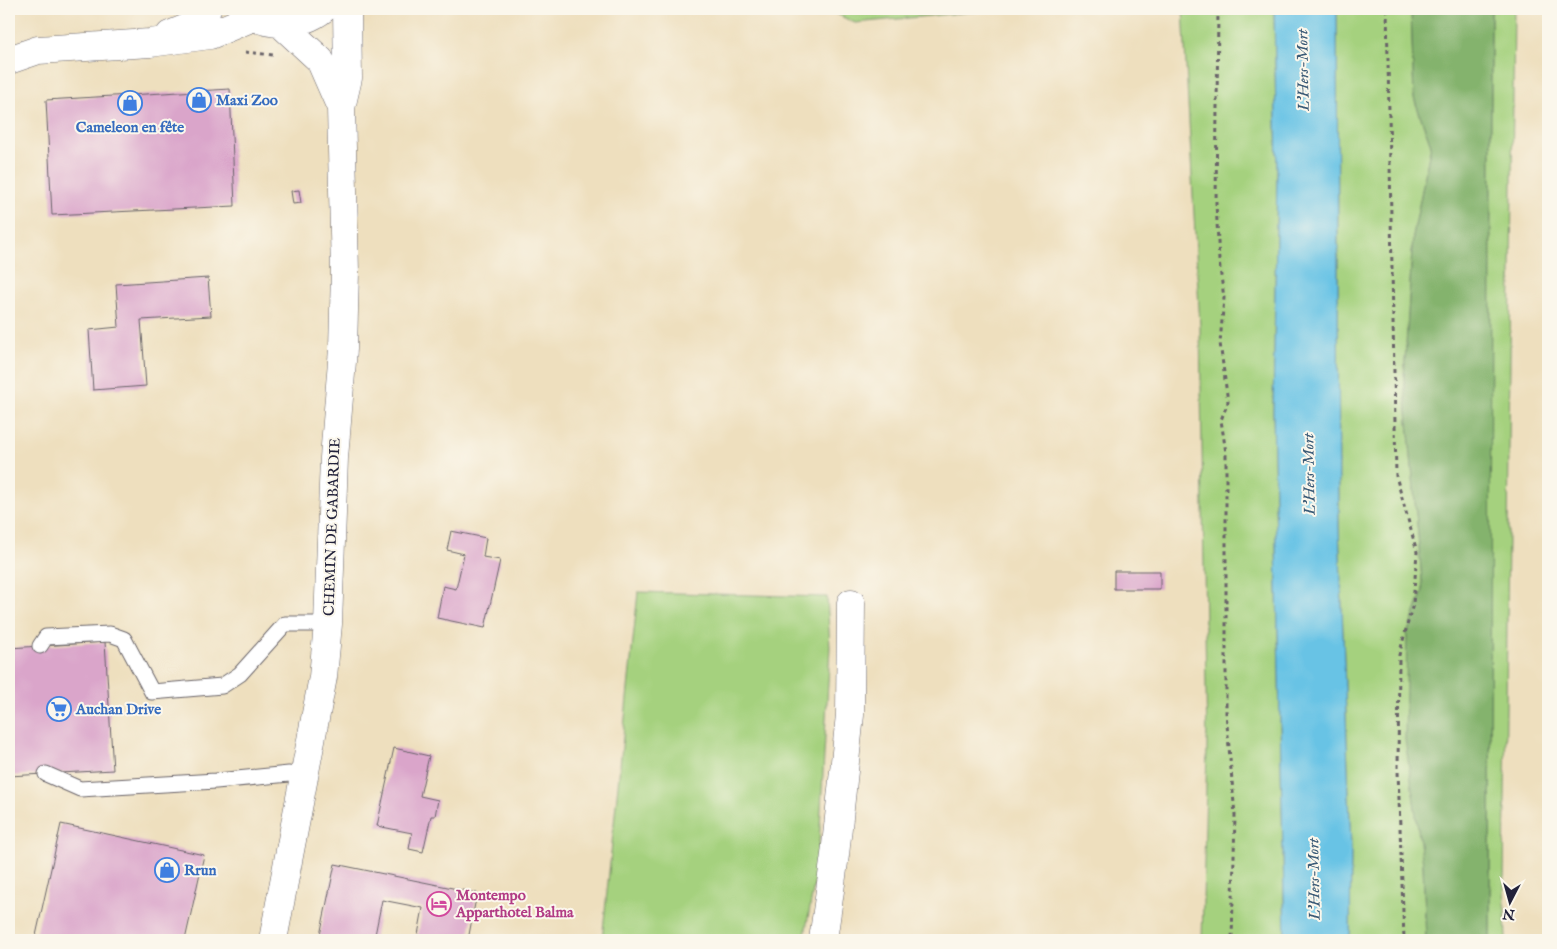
<svg xmlns="http://www.w3.org/2000/svg" width="1557" height="949" font-family="'IM FELL English',serif">
<style>
.green{fill:#a5d17e;stroke:#647a5c}
.forest{fill:#84b36d;stroke:#536a54}
.water{fill:#67c3e5;stroke:#447290}
.building{fill:#daa5ca}
.lines{fill:none;stroke-linecap:round;stroke-linejoin:round}
.service-casing{stroke:#696469;stroke-width:17}
.minor-casing{stroke:#696469;stroke-width:29}
.tertiary-casing{stroke:#696469;stroke-width:29}
.path{stroke:#696469;stroke-width:3;stroke-dasharray:4 4;stroke-linecap:butt}
.service{stroke:#fff;stroke-width:15}
.minor{stroke:#fff;stroke-width:28}
.tertiary{stroke:#fff;stroke-width:28}
.labels{text-anchor:middle;dominant-baseline:central;stroke-width:4;stroke-linejoin:round;paint-order:stroke}
.shop-label{font-size:15px;font-weight:bold;fill:#366cbe;stroke:#fbf7ec;text-anchor:start}
.street-label{font-size:15px;fill:#22223b;stroke:#fbf7ec}
.hotel-label{font-size:15px;font-weight:bold;fill:#b23c85;stroke:#fbf7ec;text-anchor:start}
.water-label{font-size:16px;font-style:italic;fill:#3a5a76;stroke:#fbf7ec}
</style>
<rect width="100%" height="100%" fill="#fbf7ec"/>
<filter id="ink" filterUnits="userSpaceOnUse"><feTurbulence type="fractalNoise" baseFrequency=".02" numOctaves="2"/><feDisplacementMap in="SourceGraphic" scale="10" xChannelSelector="R" yChannelSelector="G"/><feConvolveMatrix kernelMatrix="1 2 1 2 8 2 1 2 1" color-interpolation-filters="sRGB"/></filter>
<filter id="wash" filterUnits="userSpaceOnUse"><feTurbulence type="fractalNoise" baseFrequency=".0096" numOctaves="4" result="noise"/><feDisplacementMap in="SourceGraphic" scale="20" xChannelSelector="R" yChannelSelector="G"/><feGaussianBlur stdDeviation="1.12" result="paint"/><feColorMatrix in="noise" values="0 0 0 0 0 0 0 0 0 0 0 0 0 0 0 0 0 1.4 0 .05"/><feComposite in="paint" operator="in"/></filter>
<g filter="url(#wash)">
<rect width="100%" height="100%" fill="#eedfbe"/>
<path class="green" d="M826 9H1004L855 23Z
M1183 9H1274L1277 173 1273 411 1285 940H1202L1207 747 1200 327Z
M1337 9H1411L1414 98 1431 145 1413 236 1404 377 1423 591 1407 634 1423 864 1426 940H1350L1351 849 1339 527Z
M1491 9H1514L1504 885 1506 940H1490Z
M638 592 827 597 830 647 818 863 804 940H602Z"/>
<path class="forest" d="M1411 9H1491L1490 940H1426L1423 864 1405 739 1407 634 1423 591 1404 377 1413 236 1431 145 1414 98Z"/>
<path class="water" d="M1274 9H1337L1339 527 1351 849 1350 940H1285L1273 411 1277 173Z"/>
<g id="blocks">
<path class="building" d="M230 89 235 206 52 215 46 100Z
M299 190 301 203 293 204 291 191Z
M208 278 211 316 141 320 146 386 93 390 89 330 119 327 116 284Z
M451 531 486 538 483 557 500 560 485 628 437 618 443 586 456 589 464 554 447 550Z
M1114 571H1160V589H1114Z
M105 642 113 770 9 776V648Z
M394 748 429 756 420 796 438 800 435 816H431L423 852 409 849 412 833 377 826Z
M61 824 204 855 185 940H35Z
M335 864 477 893 468 940H417L423 908 382 900 374 940H319Z"/>
</g>
</g>
<g filter="url(#ink)">
<use href="#blocks" fill-opacity="0" stroke="#696469" stroke-width="1"/>
<g class="lines">
<defs>
<path id="service" d="M40 646 46 637 110 634 124 639 152 692 222 686 240 674 285 624H328
M46 774 80 789 216 781 289 774 305 777"/>
<path id="minor" d="M170 35 187 28 207 9
M9 60 38 50 150 43 210 35 253 17
M823 940 835 855 850 715 851 603"/>
<path id="tertiary" d="M242 9C265 28 300 27 323 9
M280 23 320 60 341 108
M273 940 323 677 328 624 334 458 343 349 345 272 341 108 348 78 347 9"/>
</defs>
<use href="#service" class="service-casing"/>
<use href="#minor" class="minor-casing"/>
<use href="#tertiary" class="tertiary-casing"/>
<path class="path" d="M1218 9 1216 203 1219 261 1224 298 1220 343 1228 402 1221 420 1226 453V713L1235 815 1232 940
M1387 9 1396 476 1417 552 1413 604 1399 655 1398 771 1404 940
M245 52 273 55"/>
<use href="#service" class="service"/>
<use href="#minor" class="minor"/>
<use href="#tertiary" class="tertiary"/>
</g>
</g>
<defs>
<symbol id="shop-ring" viewBox="-11 -11 22 22"><circle r="9.5" fill="#fbf7ec" stroke="#3f7fe0" stroke-width="1.5"/><path d="M-5-2.5h2.3a2.7 3.5 0 0 1 5.4 0H5L5.5 6h-11ZM-1.5-2.5h3a1.5 2.3 0 0 0-3 0Z" fill="#3f7fe0"/></symbol>
<symbol id="supermarket-ring" viewBox="-11 -11 22 22"><circle r="9.5" fill="#fbf7ec" stroke="#3f7fe0" stroke-width="1.5"/><path d="M-6-5.5h2.5l.6 2H6L4.5 2H-2.5L-4.4-4H-6ZM-1.5 3.2a1.3 1.3 0 1 0 .1 0ZM3 3.2a1.3 1.3 0 1 0 .1 0Z" fill="#3f7fe0"/></symbol>
<symbol id="hotel-ring" viewBox="-11 -11 22 22"><circle r="9.5" fill="#fbf7ec" stroke="#d1479c" stroke-width="1.5"/><path d="M-6-4.5h1.5V1H6V5H4.5V3h-9V5H-6ZM-4 0a1.8 1.8 0 1 1 3.6 0ZM.5 0V-2.5h3Q6-2.5 6 0Z" fill="#d1479c"/></symbol>
</defs>
<g fill-rule="evenodd">
<use href="#shop-ring" x="185" y="86" width="28" height="28"/>
<use href="#shop-ring" x="116" y="89" width="28" height="28"/>
<use href="#supermarket-ring" x="45" y="695" width="28" height="28"/>
<use href="#shop-ring" x="153" y="856" width="28" height="28"/>
<use href="#hotel-ring" x="425" y="890" width="28" height="28"/>
</g>
<g class="labels">
<g class="shop-label">
<text x="216" y="100">Maxi Zoo</text>
<text x="130" y="127" text-anchor="middle">Cameleon en fête</text>
<text x="76" y="709">Auchan Drive</text>
<text x="184" y="870">Rrun</text>
</g>
<g class="street-label">
<text transform="translate(332 527) rotate(-88)">CHEMIN DE GABARDIE</text>
</g>
<g class="hotel-label">
<text x="456" y="895">Montempo<tspan x="456" dy="17">Apparthotel Balma</tspan></text>
</g>
<g class="water-label">
<text transform="translate(1304 70) rotate(-91)">L'Hers-Mort</text>
<text transform="translate(1310 474) rotate(-91)">L'Hers-Mort</text>
<text transform="translate(1315 879) rotate(-91)">L'Hers-Mort</text>
</g>
</g>
<rect width="1557" height="949" fill="none" stroke="#fbf7ec" stroke-width="30"/>
<g transform="translate(1510 902) rotate(186)" stroke="#fbf7ec" stroke-width="4" paint-order="stroke">
<path d="M0-4L9 19L0 12L-9 19Z" fill="#22223b"/>
<text y="-8" font-size="14" font-weight="bold" text-anchor="middle" fill="#22223b">N</text>
</g>
</svg>
